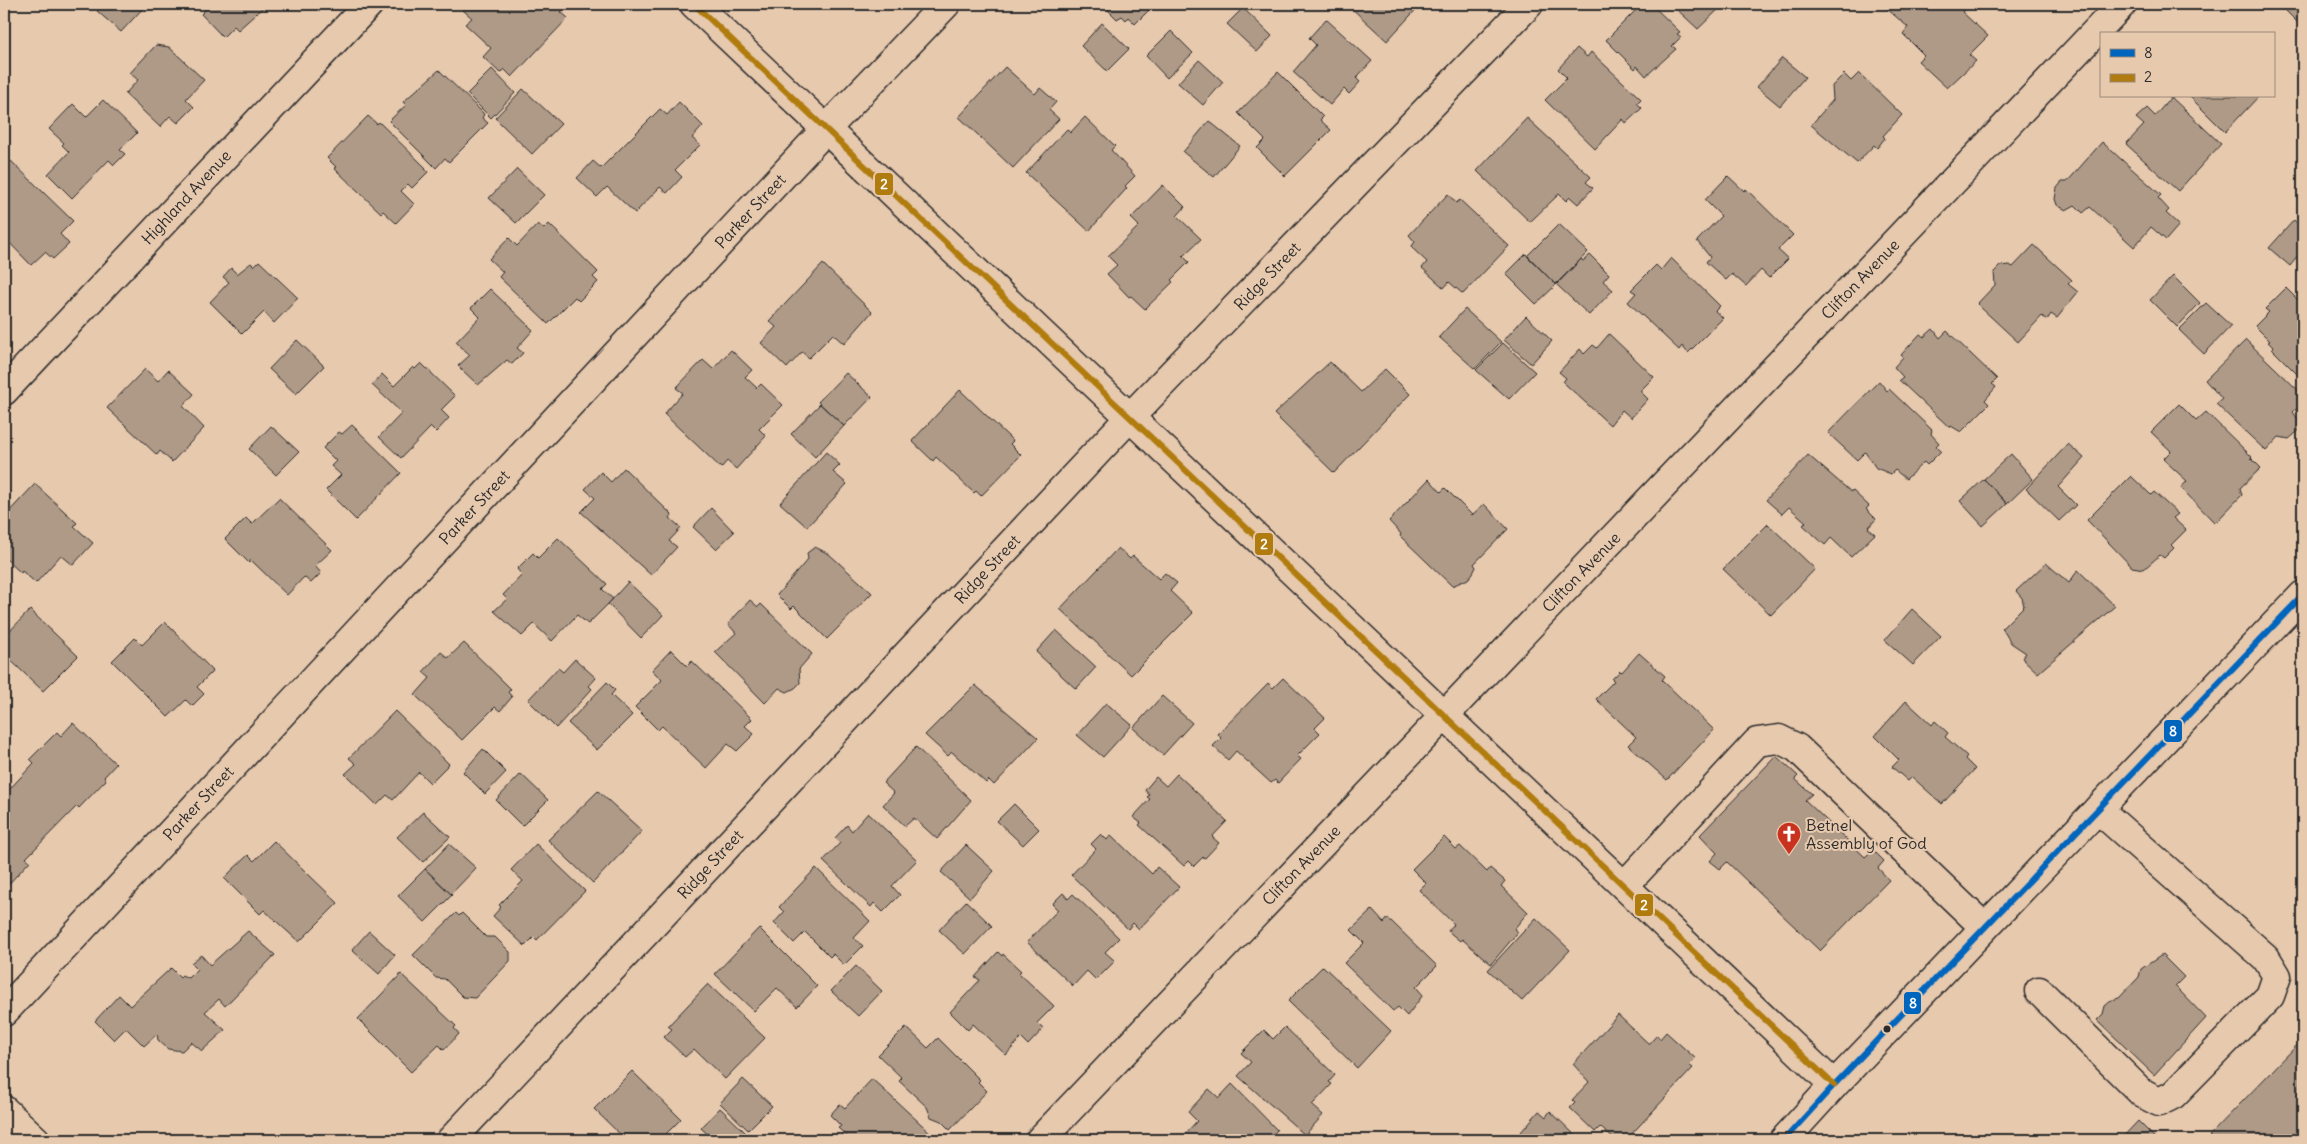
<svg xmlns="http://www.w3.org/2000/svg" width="2307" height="1144" font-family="Delius,sans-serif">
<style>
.building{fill:#af9a88;stroke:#2b2b2b}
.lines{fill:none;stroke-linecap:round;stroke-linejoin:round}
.minor-casing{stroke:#2b2b2b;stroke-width:31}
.major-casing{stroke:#2b2b2b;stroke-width:31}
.minor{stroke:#e7c9ae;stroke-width:28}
.major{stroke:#e7c9ae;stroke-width:28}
.bus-1-casing{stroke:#e7c9ae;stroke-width:10}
.bus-2-casing{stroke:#e7c9ae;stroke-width:10}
.bus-1{stroke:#0065bd;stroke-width:6}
.bus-2{stroke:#b07b0f;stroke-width:6}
.bus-dot{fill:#2b2b2b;stroke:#e7c9ae;stroke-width:2}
.labels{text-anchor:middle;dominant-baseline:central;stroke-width:4;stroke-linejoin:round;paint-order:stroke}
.street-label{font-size:16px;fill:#2b2b2b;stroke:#e7c9ae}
.poi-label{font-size:16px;fill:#2b2b2b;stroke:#e7c9ae;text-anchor:start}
.line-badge{stroke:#e7c9ae;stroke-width:2}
.badge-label{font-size:14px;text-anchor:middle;font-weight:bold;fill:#fff}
</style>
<rect width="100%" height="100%" fill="#e7c9ae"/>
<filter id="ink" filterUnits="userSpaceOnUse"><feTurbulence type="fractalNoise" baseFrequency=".02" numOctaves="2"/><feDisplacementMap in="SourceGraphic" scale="10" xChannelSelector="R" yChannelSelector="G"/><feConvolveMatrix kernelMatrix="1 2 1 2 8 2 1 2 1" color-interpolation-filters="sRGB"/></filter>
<g filter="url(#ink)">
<path class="building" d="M104 4H142L145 6 121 32 97 11Z
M211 4H267L238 30 234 26 223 37 201 14Z
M469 4H569L561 12 568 18 512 77 504 69 500 73 483 57 491 48 465 24 472 18 463 10Z
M820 4H831L826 9Z
M1102 4H1155L1135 24 1128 17 1126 20 1122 16 1117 19Z
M1157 4H1169L1163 10Z
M1347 4H1421L1387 41Z
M1642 4H1651L1680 32 1677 34 1681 37 1672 46 1676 49 1646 76 1637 66 1635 69 1606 40Z
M1671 4H1724L1698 29Z
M1892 4H1957L1964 10 1962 12 1988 36 1969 55 1976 61 1947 88 1918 61 1924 55 1903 34 1908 27 1887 9Z
M2279 4H2303V28Z
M1243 8 1272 36 1257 52 1227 24Z
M1326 19 1372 61 1356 78 1360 82 1349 94 1344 89 1330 105 1293 72 1316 45 1309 38Z
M1102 23 1129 49 1107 71 1081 46Z
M1171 31 1193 53 1167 78 1146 56Z
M156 45 169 47 204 80 186 99 194 107 178 123 170 116 160 127 125 94 138 80 130 73Z
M1577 48 1587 57 1591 52 1641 99 1637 103 1642 108 1626 123 1623 119 1595 149 1545 100 1567 78 1558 69Z
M1782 58 1805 77 1780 106 1757 87Z
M1199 60 1223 82 1203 105 1178 83Z
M1005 67 1035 94 1040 88 1056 102 1049 110 1059 119 1013 168 959 117Z
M492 69 515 93 491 118 467 94Z
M439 70 484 114 482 118 488 123 449 162 445 158 436 168 389 121 406 105 403 102Z
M1278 72 1323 117 1320 120 1331 130 1285 176 1257 148 1265 140 1238 113Z
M1859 73 1902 115 1883 136 1885 138 1877 148 1874 145 1857 163 1811 125 1833 100 1832 86 1844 74 1851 81Z
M523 89 561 124 532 154 495 118Z
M2189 96H2259L2225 132Z
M2171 97 2221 144 2178 191 2126 144 2144 125 2136 118 2147 108 2155 116Z
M103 100 137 133 120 150 125 154 114 165 109 160 72 198 48 174 69 152 62 145 64 143 49 129 73 104 86 117Z
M679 102 703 126 692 138 700 145 675 170 682 177 667 193 660 187 635 213 607 187 597 197 577 178 593 161 601 168 660 109 667 115Z
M368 116 377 124 379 122 426 168 425 169 428 172 412 188 408 184 401 191 414 204 396 223 383 211 381 213 334 168 336 167 327 158Z
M1085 117 1115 146 1111 150 1135 176 1125 186 1127 188 1089 231 1026 173 1067 129 1070 133Z
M1527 118 1591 177 1586 182 1593 188 1578 204 1570 197 1566 201 1559 194 1530 222 1477 171Z
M1209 121 1240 146 1214 177 1183 152Z
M2102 142 2161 195 2158 198 2169 210 2166 213 2179 225 2166 240 2151 227 2134 247 2090 207 2083 213 2075 205 2066 210 2057 205 2055 199 2057 188 2062 182H2067Z
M11 161 73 221 60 234 69 244 53 259 45 252 31 265 4 237V169Z
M517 169 544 195 516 223 489 198Z
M1728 176 1744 191 1746 189 1793 235 1778 250 1788 259 1769 278 1761 270 1746 286 1732 274 1726 280 1706 262 1710 257 1697 241 1721 216 1705 200Z
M1163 185 1185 207 1177 216 1201 239 1183 256 1189 262 1171 280 1173 282 1145 309 1131 296 1129 297 1107 274 1117 265 1108 256 1139 226 1131 218Z
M1448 194 1456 203 1460 200 1509 246 1463 294 1449 282 1444 288 1422 268 1427 262 1411 247 1415 242 1409 235Z
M2294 220 2303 229V250L2290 266 2269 248Z
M538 224 544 229 549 224 598 272 593 277 598 282 579 301 575 297 548 324 499 277 503 272 489 259 509 238 517 246Z
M1559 224 1588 252 1556 285 1527 256Z
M2034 245 2072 280 2068 284 2078 292 2057 318 2051 314 2047 320 2042 316 2018 342 1977 304 1995 285 1994 272 2000 266 2009 265 2013 267Z
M1526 254 1556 285 1536 304 1506 274Z
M1590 255 1609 274 1603 281 1613 290 1589 315 1556 284 1581 259 1583 261Z
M1671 258 1720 306 1715 311 1723 318 1688 353 1682 346 1679 350 1628 302 1636 293 1631 290 1656 265 1661 270Z
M259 261 298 298 274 323 264 312 242 334 210 302 229 282 223 277 231 268 237 274 251 263 254 266Z
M823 264 872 312 844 344 833 334 809 358 802 352 787 368 761 343 776 327 769 321Z
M2173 276 2200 303 2177 327 2150 300Z
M2286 288 2303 305V380L2272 349 2274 348 2268 342 2270 341 2255 326 2269 312 2265 309Z
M490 289 533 330 517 348 523 353 512 364 507 360 478 385 458 366 470 355 456 342 480 317 471 308Z
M2206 303 2231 326 2204 354 2179 330Z
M1465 309 1501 342 1475 369 1439 337Z
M1526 316 1552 341 1531 364 1504 340Z
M1933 329 1940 338 1947 331 1997 379 1992 384 1996 387 1985 400 1989 404 1961 432 1951 426 1950 428 1899 380 1903 377 1894 367 1903 357 1901 355 1920 334 1924 337Z
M1609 334 1654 377 1640 391 1648 399 1631 418 1622 410 1610 425 1563 382 1566 378 1559 372 1580 349 1584 354 1593 345 1597 348Z
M297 340 324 366 296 394 269 369Z
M2246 340 2303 395V402L2293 412 2303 427 2289 439 2279 437 2266 451 2216 404 2222 399 2205 380Z
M1503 343 1535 372 1509 399 1476 370Z
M731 350 752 370 745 377 757 388 761 384 783 405 759 429 766 436 736 469 727 461 721 468 664 414 683 393 676 388 703 360 713 369Z
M1330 362 1361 392 1385 369 1410 394 1334 473 1274 414Z
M421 363 455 396 441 410 449 418 436 432 431 427 401 458 379 437 402 413 372 385 382 374 394 386 413 367 415 369Z
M145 369 158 381 168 370 194 394 183 406 204 428 172 462 160 451 157 455 107 408Z
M846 373 872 397 844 426 818 402Z
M1879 381 1887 391 1889 389 1932 430 1931 434 1939 443 1936 446 1941 451 1927 465 1924 462 1906 479 1895 470 1891 474 1876 468 1865 452 1857 460 1828 433Z
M960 390 1013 441 1010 444 1021 455 981 496 976 491 974 493 936 457 933 461 912 441Z
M820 404 844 426 815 457 791 434Z
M2179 404 2196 421 2206 412 2252 457 2251 458 2261 468 2240 488 2242 495 2215 523 2181 488 2187 481 2163 459 2171 451 2151 432Z
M352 425 401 473 356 520 326 490 341 475 331 466 336 461 323 448 339 432 342 434Z
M271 426 299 452 276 475 249 449Z
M2068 444 2084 458 2058 487 2076 505 2059 521 2026 489Z
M826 452 840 465 833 472 847 484 807 527 780 503Z
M2011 454 2033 479 2007 504 1984 479Z
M1808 455 1851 492 1852 490 1869 506 1866 509 1876 519 1868 528 1875 534 1851 557 1831 538 1825 545 1803 525 1806 522 1789 507 1782 514 1766 500Z
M624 468 672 515 670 518 681 528 669 541 677 547 651 575 581 512 595 498 585 489 601 472 611 482Z
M2131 476 2151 495 2154 492 2178 514 2173 518 2186 530 2171 545 2174 548 2164 558 2160 555 2144 569 2132 567 2087 520Z
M1429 479 1441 492 1445 488 1472 515 1484 504 1508 529 1474 564 1476 567 1473 573 1468 579 1452 586 1400 536 1401 534 1389 521Z
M1984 479 2007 504 1983 526 1960 501Z
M35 484 77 523 74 526 93 543 73 565 61 555 36 583 22 571 21 573 4 557V517Z
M279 498 332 550 315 566 321 573 311 583 304 577 287 595 251 560 249 563 225 539 246 518 252 524Z
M711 508 734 532 716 549 693 527Z
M1768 524 1815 569 1771 615 1723 569Z
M558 538 607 584 602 589 613 599 588 624 577 615 552 641 534 624 522 636 494 611 507 599 503 595 522 575 517 569 533 553 538 558Z
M815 547 829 554 872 593 827 639 794 606 791 609 777 595 808 559 807 553Z
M1118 548 1130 559 1133 556 1159 579 1165 573 1177 583 1170 591 1193 613 1131 675 1060 609Z
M2046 563 2069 583 2078 570 2115 606 2038 673 2022 658 2026 653 2011 643 2002 628 2024 606 2022 598 2016 591Z
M628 582 663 615 641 638 608 604Z
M750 600 758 607 761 604 812 654 799 669 800 683 795 688 787 692 779 688 765 703 715 652 736 633 728 624Z
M1912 609 1941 636 1913 665 1885 640Z
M30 610 78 656 43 691 4 654V637Z
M165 622 213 671 197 687 204 694 192 706 186 700 168 717 112 661 135 638 142 645Z
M1056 630 1096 667 1076 689 1036 652Z
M464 643 511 689 508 692 512 697 500 711 495 707 462 740 415 695 430 678 423 672 441 652 448 658Z
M671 650 687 666 692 661 752 719 745 726 754 734 737 751 728 744 706 768 662 726 658 730 635 707 662 680 652 670Z
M1639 653 1665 676 1662 680 1714 730 1667 780 1628 745 1636 737 1596 699 1614 681 1612 679 1620 671 1622 672Z
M575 659 596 678 589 686 592 689 556 728 528 700 558 668 563 672Z
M1283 678 1325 718 1315 728 1320 733 1297 756 1301 759 1278 783 1275 780 1271 783 1236 751 1228 760 1213 746 1221 738 1218 734 1268 683 1273 688Z
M607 682 615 690 611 695 632 715 597 750 568 723Z
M975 685 1038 738 994 785 989 780 986 783 952 752 948 756 925 735Z
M1162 696 1192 723 1163 755 1133 728Z
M1906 701 1932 725 1935 721 1948 733 1945 737 1967 756 1965 759 1975 769 1942 804 1912 777 1908 781 1892 767 1899 760 1875 736Z
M1106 703 1132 725 1103 757 1077 735Z
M395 711 449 764 430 783 419 772 393 800 387 795 377 805 345 774 356 764 349 758Z
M73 723 116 764 104 777 106 780 79 808 77 806 26 858 30 861 4 889V795L34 763 30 759 57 732 61 736Z
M916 747 971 800 937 839 914 818 905 826 883 805 894 793 883 783Z
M483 749 506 772 485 794 463 772Z
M1776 756 1798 776 1795 779 1812 794 1805 800 1865 857 1873 850 1884 861 1878 868 1889 880 1820 951 1727 862 1720 869 1710 861 1717 853 1700 835Z
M521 774 548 800 522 826 496 800Z
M1177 774 1227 821 1212 837 1219 843 1205 858 1203 857 1194 866 1189 861 1184 866 1139 825 1141 823 1133 817 1150 799 1147 797 1149 795 1145 790 1156 777 1166 786Z
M598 791 642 831 593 883 548 840Z
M1014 804 1039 829 1023 845 997 821Z
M423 812 450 837 423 862 397 837Z
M868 813 917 860 892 886 900 895 883 912 874 903 871 907 823 861 840 843 835 838 847 825 852 831Z
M1101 834 1107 840 1111 835 1152 874 1157 867 1179 887 1139 929 1133 923 1128 929 1071 875 1096 849 1091 844Z
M1444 837 1456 849 1460 846 1487 872 1490 868 1505 881 1501 886 1528 912 1514 929 1518 932 1491 964 1462 939 1460 941 1448 931 1454 924 1419 890 1426 883 1412 869Z
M274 841 338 903 299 942 264 910 260 914 224 878 248 855 254 861Z
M449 844 476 868 451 894 425 869Z
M536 844 585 891 537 940 534 937 525 946 493 916 501 907 499 905 523 881 511 870Z
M966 845 994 871 970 898 941 872Z
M816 868 870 921 854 938 863 946 844 965 833 954 830 957 805 932 794 943 774 923 784 912 779 907Z
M425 869 452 895 425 922 398 896Z
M1063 893 1068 899 1073 894 1119 938 1105 952 1115 961 1096 980 1087 971 1073 986 1027 942 1058 910 1052 904Z
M966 901 992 926 965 954 939 930Z
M1372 910 1384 923 1388 918 1437 966 1416 987 1423 995 1407 1016 1398 1007 1393 1011 1344 963 1364 943 1351 930Z
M456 913 459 916 462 913 486 937H495L510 952V961L475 998 463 997 445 979 436 978 413 955Z
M1536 918 1570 950 1522 1001 1488 970Z
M759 928 817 986 797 1007 777 988 754 1011 715 974Z
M248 931 275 955 225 1006 219 999 205 1012 225 1030 202 1051 191 1042 182 1051 168 1049 158 1040 157 1034 144 1046 126 1028 114 1040 95 1021 119 995 130 1006 171 968 180 977 182 975 188 978 197 969 191 963 201 955 210 965Z
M369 931 395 955 379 974 352 950Z
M998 952 1002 956 1003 954 1021 971 1019 973 1054 1006 1037 1023 1043 1029 1028 1045 1021 1038 1006 1055 973 1024 968 1030 950 1012 980 980 975 977Z
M2162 955 2184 977 2175 986 2206 1018 2154 1075 2097 1020 2103 1014 2105 1006 2112 1000 2119 998 2139 977 2141 969Z
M856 966 882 991 858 1016 831 991Z
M1323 966 1391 1031 1357 1068 1288 1001Z
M401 974 456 1026 454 1028 459 1034 444 1050 439 1045 411 1072 358 1019Z
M708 984 765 1038 725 1079 694 1049 685 1057 664 1037 672 1029 668 1026Z
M1618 1015 1649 1044 1657 1035 1660 1039 1666 1032 1695 1058 1689 1065 1693 1068 1626 1140H1615L1600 1127 1595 1132 1570 1108 1575 1103 1572 1100 1589 1082 1573 1064Z
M906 1027 928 1048 938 1038 980 1080 978 1082 987 1091 950 1130 941 1121 931 1117 927 1107 899 1081 902 1078 878 1055Z
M1285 1027 1335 1075 1329 1082 1332 1084 1312 1105 1323 1115 1305 1135 1238 1076 1251 1062 1241 1053 1264 1030 1273 1039Z
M2303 1039V1140H2214L2209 1136Z
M632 1071 681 1119 660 1140H626L594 1109Z
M743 1079 772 1106 748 1130 720 1103Z
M872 1079 933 1135 928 1140H851L838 1128 841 1126 830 1115 840 1104 845 1108Z
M1232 1084 1277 1130 1271 1137 1273 1139 1189 1140 1184 1135 1197 1121 1188 1112 1209 1089 1219 1098Z
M720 1108 746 1133 739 1140H714L701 1128Z
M1539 1111 1546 1117 1550 1111 1580 1140H1525L1526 1138 1521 1132Z
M2138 1121 2157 1140H2120Z"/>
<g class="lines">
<defs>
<path id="minor" d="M694 4 1834 1085
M4 391 369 4
M1624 886 1757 742 1779 739 1797 748 1984 927
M2039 991 2143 1094 2159 1102 2173 1095 2270 996 2277 976 2266 958 2098 809
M4 1012 826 129 946 4
M4 1110 36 1140
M451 1140 1130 417 1529 4
M1040 1140 2122 4"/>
<path id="major" d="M1784 1140 1834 1085 2303 595"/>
</defs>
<use href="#minor" class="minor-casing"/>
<use href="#major" class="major-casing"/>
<use href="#minor" class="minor"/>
<use href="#major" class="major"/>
<defs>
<path id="bus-1" d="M1784 1140 1834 1085 2303 595"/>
<path id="bus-2" d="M694 4 1834 1085"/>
</defs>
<use href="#bus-1" class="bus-1-casing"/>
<use href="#bus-2" class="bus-2-casing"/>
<use href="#bus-1" class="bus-1"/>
<use href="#bus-2" class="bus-2"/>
</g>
</g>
<defs>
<symbol id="church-pin" viewBox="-11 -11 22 30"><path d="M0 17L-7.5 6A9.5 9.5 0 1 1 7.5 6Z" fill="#c8321e" stroke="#e7c9ae"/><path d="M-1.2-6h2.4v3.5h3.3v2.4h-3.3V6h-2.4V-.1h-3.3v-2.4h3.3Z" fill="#fff"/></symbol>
</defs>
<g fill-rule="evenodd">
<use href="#church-pin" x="1775" y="820" width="28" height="38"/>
</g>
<circle class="bus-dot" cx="1887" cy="1029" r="4.5"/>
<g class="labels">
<g class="street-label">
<text transform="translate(186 197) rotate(-47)">Highland Avenue</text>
<text transform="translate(750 211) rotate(-47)">Parker Street</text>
<text transform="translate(1267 276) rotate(-46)">Ridge Street</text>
<text transform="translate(1860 279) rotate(-46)">Clifton Avenue</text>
<text transform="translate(474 507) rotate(-47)">Parker Street</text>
<text transform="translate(987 569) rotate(-47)">Ridge Street</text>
<text transform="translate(1581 572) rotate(-46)">Clifton Avenue</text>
<text transform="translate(198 803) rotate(-47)">Parker Street</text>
<text transform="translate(710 864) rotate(-47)">Ridge Street</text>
<text transform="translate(1301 865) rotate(-46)">Clifton Avenue</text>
</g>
<g class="poi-label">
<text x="1806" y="825">Betnel<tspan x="1806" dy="18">Assembly of God</tspan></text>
</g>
</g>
<g class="line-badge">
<rect x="874" y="172" width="20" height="24" rx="5" fill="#b07b0f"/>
<rect x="1254" y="532" width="20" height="24" rx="5" fill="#b07b0f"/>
<rect x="2163" y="719" width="20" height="24" rx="5" fill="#0065bd"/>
<rect x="1634" y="893" width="20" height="24" rx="5" fill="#b07b0f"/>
<rect x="1903" y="991" width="19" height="24" rx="5" fill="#0065bd"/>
</g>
<g class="badge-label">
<text x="884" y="189">2</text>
<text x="1264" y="549">2</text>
<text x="2173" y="736">8</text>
<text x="1644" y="910">2</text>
<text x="1913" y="1008">8</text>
</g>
<rect width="2307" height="1144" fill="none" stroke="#e7c9ae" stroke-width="20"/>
<rect x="10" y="10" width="2287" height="1124" fill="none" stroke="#2b2b2b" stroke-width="2" filter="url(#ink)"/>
<rect x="2100" y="32" width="175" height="65" fill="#e7c9ae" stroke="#9c8a7a"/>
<rect x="2110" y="49" width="25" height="8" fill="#0065bd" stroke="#9c8a7a"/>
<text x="2144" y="58" font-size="15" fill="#2b2b2b">8</text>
<rect x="2110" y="74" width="25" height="8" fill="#b07b0f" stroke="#9c8a7a"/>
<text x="2144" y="82" font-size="15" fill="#2b2b2b">2</text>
</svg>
